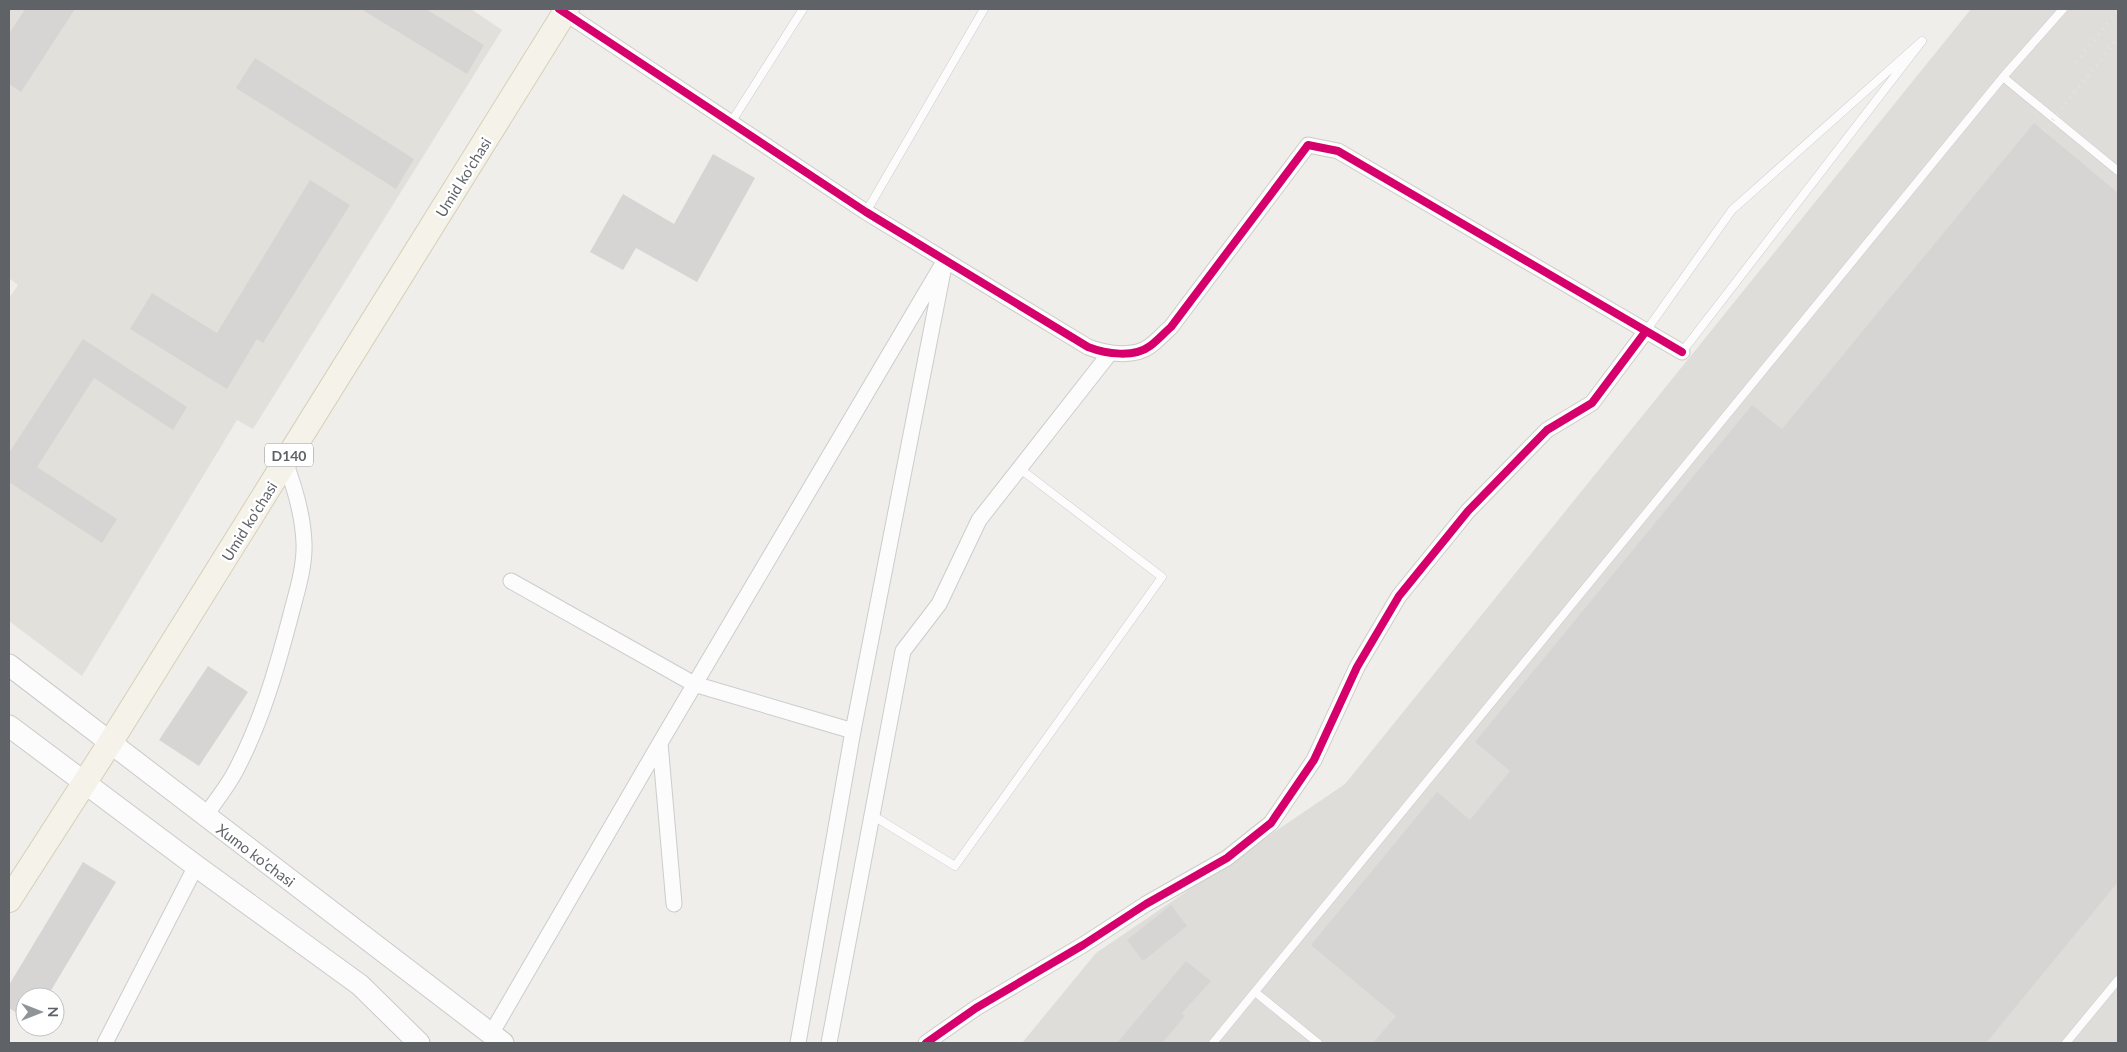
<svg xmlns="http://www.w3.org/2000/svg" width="2127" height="1052" font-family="Lato,sans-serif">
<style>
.industrial{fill:#dfddda}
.education{fill:#e2e0da}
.building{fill:#d6d5d3}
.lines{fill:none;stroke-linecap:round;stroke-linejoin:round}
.service-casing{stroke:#cbcccc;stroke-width:9}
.minor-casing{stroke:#cbcccc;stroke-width:17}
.secondary-casing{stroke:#cacacb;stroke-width:23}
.primary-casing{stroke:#d7ceb8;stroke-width:26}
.service{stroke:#fdfcfc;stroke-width:8}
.minor{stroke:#fdfcfc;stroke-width:15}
.secondary{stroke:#fdfcfc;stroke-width:21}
.primary{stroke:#f4f2e9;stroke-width:24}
.rail{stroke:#e4e4e4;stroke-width:4;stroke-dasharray:1 6;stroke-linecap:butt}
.cycleway-casing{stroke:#fff;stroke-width:11}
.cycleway{stroke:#d6006c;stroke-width:8}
.labels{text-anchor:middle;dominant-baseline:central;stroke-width:5;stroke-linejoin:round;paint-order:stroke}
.shield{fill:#fff;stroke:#8f9295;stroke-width:1}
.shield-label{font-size:14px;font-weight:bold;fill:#5f6368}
.street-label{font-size:15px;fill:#5f6368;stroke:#fff}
</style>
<rect width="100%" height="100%" fill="#efeeea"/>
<path class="industrial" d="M1971 9H2118V1043H1022L1096 953 1345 784Z"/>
<path class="education" d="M9 9H471L502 30 253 429 237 420 82 676 9 621V298L18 285 9 278Z"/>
<path class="building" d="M25 9H75L21 92 9 84V34Z
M361 9H426L484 45 467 74Z
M255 58 414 159 396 189 236 88Z
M2034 123 2118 193V882L1986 1043H1373L1396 1016 1311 945 1437 792 1470 820 1510 771 1475 742 1752 405 1782 429Z
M713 154 755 178 697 282 636 248 623 270 590 252 623 194 674 224Z
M310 180 350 205 263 343 257 339 227 389 130 329 152 293 217 333Z
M83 339 187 407 173 430 94 378 37 467 117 519 102 543 9 482V453Z
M208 666 248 692 199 766 159 740Z
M83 862 116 882 47 997H25V1018L9 1008V985Z
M1171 905 1187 926 1143 961 1127 940Z
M1186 961 1211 981 1182 1013 1185 1016 1162 1043H1117Z"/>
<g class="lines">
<defs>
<path id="service" d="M2003 77 2118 171
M732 121 803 9
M866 212 984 9
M1646 331 1732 210 1922 41 1682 352
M872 815 955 866 1162 577 1019 468
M1255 992 1318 1043
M1213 1043 2003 77 2063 9
M2066 1043 2118 980"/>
<path id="minor" d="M559 9 866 212 1088 347C1106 354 1134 358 1150 346 1158 340 1164 333 1171 327L1308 145 1338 151 1682 352
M511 581 694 684 853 731
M660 743 674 904
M205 816C215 802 227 787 235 772 261 723 276 671 290 618 296 594 305 568 304 543 303 515 295 488 285 462
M491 1034 660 743 945 260
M105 1043 196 866
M798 1043 853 731 943 271
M829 1043 903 651 939 604 979 520 1110 353
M926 1043 976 1008 1083 945 1146 904 1227 858 1271 823 1314 760 1357 667 1399 596 1468 511 1547 430 1592 403 1646 331"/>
<path id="secondary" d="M9 665 503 1043
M9 726 196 866 360 985 419 1043"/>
<path id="primary" d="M9 900 110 743 567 9"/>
</defs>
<use href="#service" class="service-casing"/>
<use href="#minor" class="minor-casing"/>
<use href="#secondary" class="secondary-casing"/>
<use href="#primary" class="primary-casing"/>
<use href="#service" class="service"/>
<use href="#minor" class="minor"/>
<use href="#secondary" class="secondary"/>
<use href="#primary" class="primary"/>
<path class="rail" d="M2076 62 2118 11
M2044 131 2118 38"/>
<defs>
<path id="cycleway" d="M559 9 866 212 1088 347C1106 354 1134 358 1150 346 1158 340 1164 333 1171 327L1308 145 1338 151 1682 352
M926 1043 976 1008 1083 945 1146 904 1227 858 1271 823 1314 760 1357 667 1399 596 1468 511 1547 430 1592 403 1646 331"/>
</defs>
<use href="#cycleway" class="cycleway-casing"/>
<use href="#cycleway" class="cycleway"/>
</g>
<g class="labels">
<rect class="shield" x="265" y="443.5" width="48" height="23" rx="4"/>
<g class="shield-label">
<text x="289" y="455">D140</text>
</g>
<g class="street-label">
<text transform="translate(463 177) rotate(-58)">Umid ko'chasi</text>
<text transform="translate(249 521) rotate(-58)">Umid ko'chasi</text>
<text transform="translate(256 855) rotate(37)">Xumo ko’chasi</text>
</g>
</g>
<rect width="2127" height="1052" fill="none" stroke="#5f6368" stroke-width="20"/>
<g transform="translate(40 1012) rotate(90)"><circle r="24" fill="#ffffff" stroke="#bfc1c3"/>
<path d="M0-4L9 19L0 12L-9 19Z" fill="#919496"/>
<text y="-8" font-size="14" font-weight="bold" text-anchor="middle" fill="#5f6368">N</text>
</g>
</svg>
